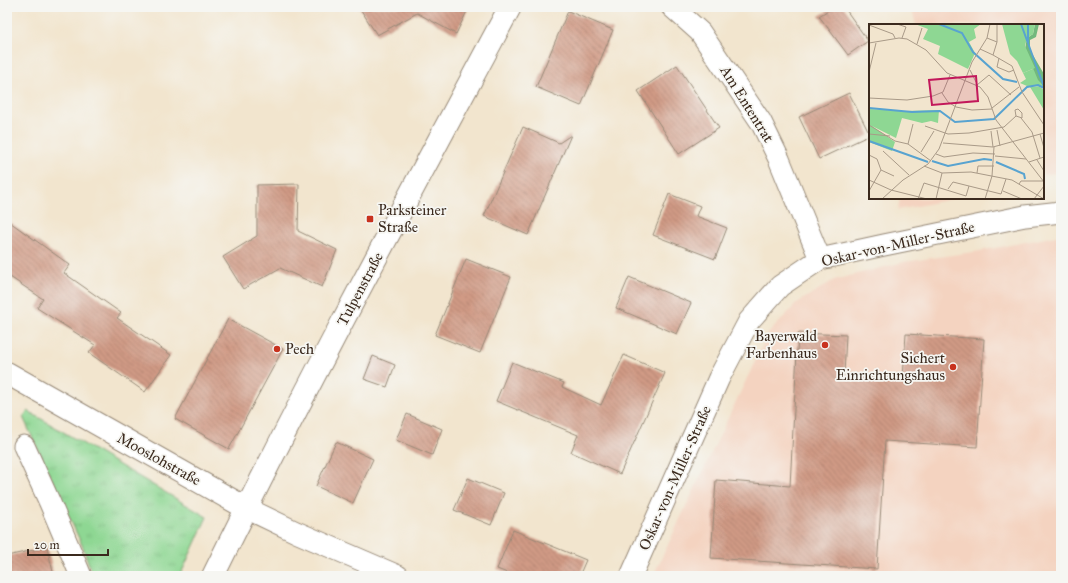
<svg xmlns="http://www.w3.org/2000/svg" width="1068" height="583" font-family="'IM FELL Great Primer',serif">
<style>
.built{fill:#f4d3c0}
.park{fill:url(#park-tufts);stroke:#648058}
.building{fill:url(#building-back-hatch)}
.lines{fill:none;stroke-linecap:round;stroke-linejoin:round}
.street-casing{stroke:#968876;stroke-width:23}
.secondary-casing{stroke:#968876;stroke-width:24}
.street{stroke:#fff;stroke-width:21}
.secondary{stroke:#fff;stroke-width:22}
.poi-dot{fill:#c8321e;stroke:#f6f6f2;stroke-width:1.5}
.labels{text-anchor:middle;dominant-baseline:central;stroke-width:3.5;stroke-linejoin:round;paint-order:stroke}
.street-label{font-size:15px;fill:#3b2a1e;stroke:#f6f6f2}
.poi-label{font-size:15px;fill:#3b2a1e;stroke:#f6f6f2;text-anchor:start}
.inset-river{fill:none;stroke:#58a3d0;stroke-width:2}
.inset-road{fill:none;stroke:#a99a88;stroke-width:1}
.view{fill:#c2185b;fill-opacity:0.15;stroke:#c2185b;stroke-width:2}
.inset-edge{fill:none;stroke:#3b2a1e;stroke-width:2}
</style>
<defs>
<pattern id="park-tufts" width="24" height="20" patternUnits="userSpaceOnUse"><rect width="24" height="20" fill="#8ed793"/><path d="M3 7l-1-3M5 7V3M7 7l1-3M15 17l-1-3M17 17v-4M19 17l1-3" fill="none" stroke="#7bb97e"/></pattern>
<pattern id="building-back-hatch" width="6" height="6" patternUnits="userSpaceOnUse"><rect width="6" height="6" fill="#d09a85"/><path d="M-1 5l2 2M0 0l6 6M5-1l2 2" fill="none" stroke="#aa7e6c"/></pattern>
</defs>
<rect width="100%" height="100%" fill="#f6f6f2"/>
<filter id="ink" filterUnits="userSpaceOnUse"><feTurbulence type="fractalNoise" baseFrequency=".025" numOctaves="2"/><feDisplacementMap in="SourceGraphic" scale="8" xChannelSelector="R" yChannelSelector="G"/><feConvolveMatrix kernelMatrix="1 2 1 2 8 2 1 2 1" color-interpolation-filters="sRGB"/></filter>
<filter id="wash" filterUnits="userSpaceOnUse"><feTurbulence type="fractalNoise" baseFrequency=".012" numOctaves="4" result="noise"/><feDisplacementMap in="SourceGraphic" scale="16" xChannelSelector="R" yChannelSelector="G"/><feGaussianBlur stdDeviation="0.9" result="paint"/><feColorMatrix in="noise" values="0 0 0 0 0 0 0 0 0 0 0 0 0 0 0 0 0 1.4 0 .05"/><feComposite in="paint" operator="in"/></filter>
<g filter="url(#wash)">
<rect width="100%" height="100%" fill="#f2e5ce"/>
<path class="built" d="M911 7H1061V172L1043 175V25H916Z
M900 198H957L898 210Z
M1061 235V576H653L768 334 797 303 834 280 904 262 980 251Z"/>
<path class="park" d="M28 411 207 517 180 576H93L82 545 23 417Z"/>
<g id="blocks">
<path class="building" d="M359 7H469L456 34 417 13 377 35Z
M833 7H844L868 41 848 55 819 16Z
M568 11 613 30 581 106 536 87Z
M677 65 719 128 679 154 638 91Z
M849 93 870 135 819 159 799 117Z
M523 127 559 143 571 135 528 235 484 216Z
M299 184 298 231 337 250 322 287 280 268 243 289 223 257 257 236V185Z
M669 194 700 206 696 216 727 228 715 259 653 235Z
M7 220 70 265 64 273 121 313 117 318 171 355 145 392 89 353 95 345 37 308 43 299 7 275Z
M466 259 511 277 480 353 435 335Z
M629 277 691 303 677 334 616 308Z
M228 319 283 349 229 449 175 419Z
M798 333 846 335 844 375 903 378 906 334 984 339 977 447 885 441 877 569 711 558 716 480 790 486Z
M624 355 665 373 620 474 571 452 578 435 496 401 512 362 564 383 562 387 601 405Z
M373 356 395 365 387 387 364 379Z
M407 414 442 429 432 455 396 440Z
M336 442 373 459 353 503 316 486Z
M468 478 504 493 491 525 454 510Z
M513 530 586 560 579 576H515L497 569Z
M47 547 54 576H7V556Z"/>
</g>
</g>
<g filter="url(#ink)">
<use href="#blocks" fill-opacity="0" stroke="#968876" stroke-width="1"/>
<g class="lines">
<defs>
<path id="street" d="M672 7 700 32 761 122 779 159 820 259
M24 446 50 503 81 576
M246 508 296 532 398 576
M631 576 719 378 749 321 780 286 820 259 884 245 1025 216 1061 212"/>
<path id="secondary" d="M7 373 246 508
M213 576C307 384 409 196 510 7"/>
</defs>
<use href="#street" class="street-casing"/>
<use href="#secondary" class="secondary-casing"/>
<use href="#street" class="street"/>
<use href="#secondary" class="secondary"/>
</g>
</g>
<g class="poi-dot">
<rect x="366" y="215" width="8" height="8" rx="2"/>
<circle cx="825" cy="345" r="4"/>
<circle cx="277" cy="349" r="4"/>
<circle cx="953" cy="367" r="4"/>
</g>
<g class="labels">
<g class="street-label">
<text transform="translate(747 104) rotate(58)">Am Ententrat</text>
<text transform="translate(898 244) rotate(-13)">Oskar-von-Miller-Straße</text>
<text transform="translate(360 289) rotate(-62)">Tulpenstraße</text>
<text transform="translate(159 459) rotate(29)">Mooslohstraße</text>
<text transform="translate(675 478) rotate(-66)">Oskar-von-Miller-Straße</text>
</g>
<g class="poi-label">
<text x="378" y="210">Parksteiner<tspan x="378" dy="17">Straße</tspan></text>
<text x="817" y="336" text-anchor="end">Bayerwald<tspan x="817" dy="17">Farbenhaus</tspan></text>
<text x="285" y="349">Pech</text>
<text x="945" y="358" text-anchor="end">Sichert<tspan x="945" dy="17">Einrichtungshaus</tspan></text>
</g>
</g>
<g transform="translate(869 24)">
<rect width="175" height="175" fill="#f2e5ce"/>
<path d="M46 0H112L105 5 107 14 100 18 106 29 99 45 69 30 71 22 54 15 59 5ZM166 44 175 63 158 62 151 59 157 55 154 49ZM161 63H171L175 66V86ZM0 85 35 87 70 86 69 99 62 97 53 99 33 94 27 114 3 102 26 118 23 127 0 118Z" fill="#8ed793"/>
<path d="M166 0H170L167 13 161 16V26L175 50V62L169 56 156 25 158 14 164 10Z" fill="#72b87d"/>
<path d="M133 0H166L164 10 158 14 156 22 166 44 154 49 148 37 141 30Z" fill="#8ed793"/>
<path class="inset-river" d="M70 0 93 9 104 28 134 55 148 58M152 0 175 63M159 0V19M0 84 43 88 71 87 86 98 125 95 158 63 169 61 175 64M0 117 59 138M63 137 79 142 115 135 123 136M127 138 155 150 156 155"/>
<path class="inset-road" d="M28 0 37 3 33 14M0 1 24 10 26 14M128 18V0M0 19 30 14 38 15 57 26 78 49 111 63 119 73 127 96 175 158M48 20 53 4M111 25 124 31 128 18 118 14M124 31 143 42 153 68 175 101M130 34 128 43 140 48 145 46M101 46 107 58M0 48 7 19M108 61 120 51 142 71M73 69 79 78 87 83 103 86 123 85M0 74 38 76 64 72 74 68 81 51M123 84 150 63M152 94 163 108 171 134M0 101 26 117 39 120 62 137M56 102 79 110 100 109 135 103 147 92 153 94V89L149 85 146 86 147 92M128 106 131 122M122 107 124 123M0 110 21 112M171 110 175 124M74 119 124 123 175 109M39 120 44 100M14 127 40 151M52 128 65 107M67 130 75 133 104 129 126 130M0 131 8 135 12 146 0 167M126 132 157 135M168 136 175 147M160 138 175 133M55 142 73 149 102 148 143 156 175 175M12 146 25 152M108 149 109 142H125M0 156 22 166 58 175M150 160 152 157H175M79 165 84 158 132 170 137 155M134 167 153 175M13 175 34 156 59 140 70 125 103 38 118 14 121 0M49 175 55 159 97 172 100 162M67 175 73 149M116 175 123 152 125 123M165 175 175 162"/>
<path class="view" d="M107 52 109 77 63 81 60 56Z"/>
<rect width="175" height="175" class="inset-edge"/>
</g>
<rect width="1068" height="583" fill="none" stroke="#f6f6f2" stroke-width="24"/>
<path d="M28 549v6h80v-6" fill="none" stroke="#3b2a1e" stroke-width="2"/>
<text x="34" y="549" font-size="12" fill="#3b2a1e" stroke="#f6f6f2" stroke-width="3" paint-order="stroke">20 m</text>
</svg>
